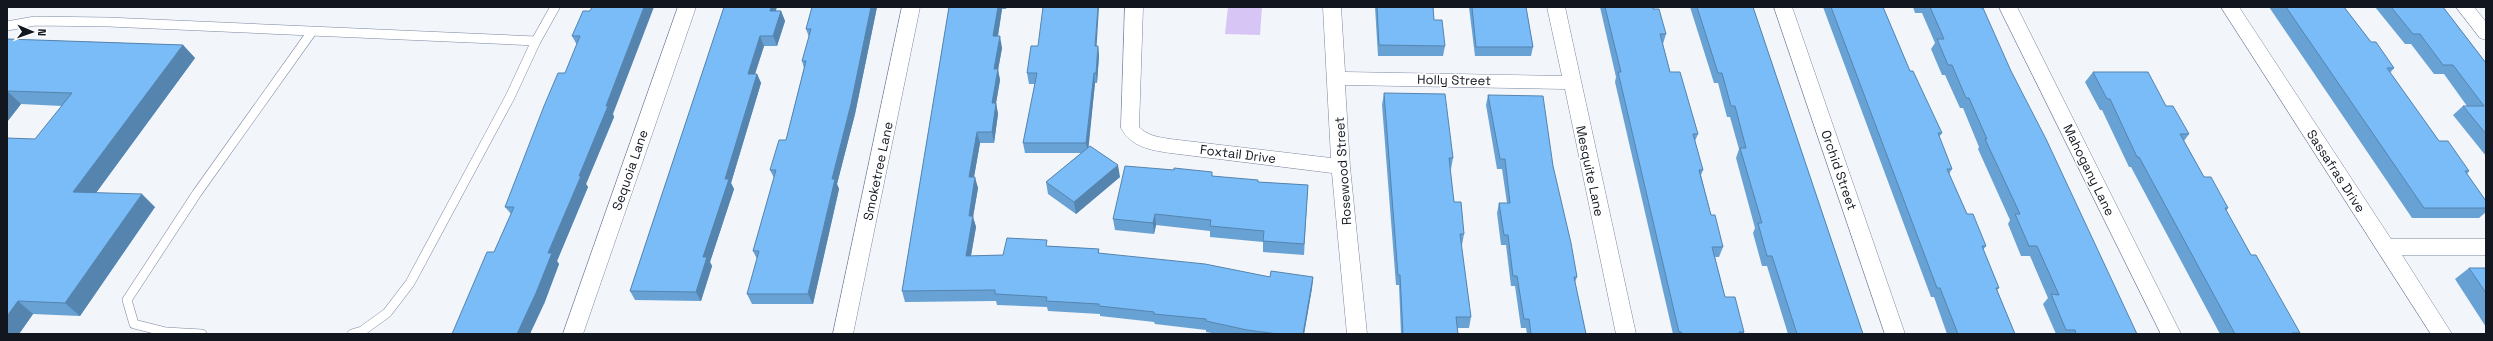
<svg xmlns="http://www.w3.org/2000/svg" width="2493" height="341" font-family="'Space Grotesk',sans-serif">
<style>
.green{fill:#d7c5f5}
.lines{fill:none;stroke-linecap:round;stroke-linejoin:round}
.lane-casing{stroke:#7b87a1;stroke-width:10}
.street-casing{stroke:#7b87a1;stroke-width:1}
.lane{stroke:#fff;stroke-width:9}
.street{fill:#fff;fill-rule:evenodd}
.wall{fill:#68a2d5}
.shaded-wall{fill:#5584ae}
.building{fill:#79bcf8;stroke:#5584ae}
.labels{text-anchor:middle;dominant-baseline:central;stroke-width:3.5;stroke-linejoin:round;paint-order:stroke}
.street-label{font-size:13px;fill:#11161f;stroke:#fff}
</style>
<rect width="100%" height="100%" fill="#f2f5fa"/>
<path class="green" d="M1228 7H1262L1260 35 1225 34Z"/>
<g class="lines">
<defs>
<path id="lane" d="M7 26 35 21 108 22 536 41 555 7
M202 334 166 332 134 324 127 300 197 193 311 33
M352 334 362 331 387 313 410 283 510 97 536 41"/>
<path id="street" d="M678 7H696L583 334H563Z
M902 7H920L853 334H833Z
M1125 7H1143L1139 127C1148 136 1158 137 1170 139L1331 158 1323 7H1341L1345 72 1562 76 1547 7H1565L1636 334H1616L1565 89 1345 85 1350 167 1367 334H1347L1332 173 1170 153C1150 150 1131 147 1121 128Z
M1774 7H1792L1905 334H1885Z
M1999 7H2017L2181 334H2161Z
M2221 7H2239L2391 239H2486V255H2402L2452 334H2431Z
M2456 7H2474L2486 22V40L2480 38Z"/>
</defs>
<use href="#lane" class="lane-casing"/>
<use href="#street" class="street-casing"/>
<use href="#lane" class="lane"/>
<use href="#street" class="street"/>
</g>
<path class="wall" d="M724 7 781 11 785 21 777 46H764L755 74H757L761 83 731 183 734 189 710 262 712 266 701 301 635 300 630 291Z
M812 7H877L855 114 837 184 839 189 813 304H752L747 294 757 259 753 251 774 178 770 170 786 140 804 68 802 61 809 37 806 29Z
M949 7H1007L1006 9H1002L998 36 1002 48 998 70 1000 80 996 103 998 114 994 143H980L974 177 978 188 973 217 976 227 971 256 1003 255 1048 246 1099 249V254L1270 277H1313L1312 288 1304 334H1217L1206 332V330L1155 324 1154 322 1100 316V314L1048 311 1047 307 997 305 996 301 905 302 902 291Z
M1375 7H1433L1434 20 1445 46 1443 56H1378Z
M1469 7H1526L1533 47 1531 56H1475Z
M1600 7H1653L1666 34 1663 44 1670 72 1698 134 1695 141 1703 170 1701 175 1711 215 1723 247 1719 257H1715L1725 297 1744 332V334H1673L1615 82 1616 77Z
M1690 7H1753L1863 334H1788L1767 266H1762L1753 233 1755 228 1736 158 1739 149 1730 117H1727L1718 83H1714Z
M1823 7H1883L1910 71 1942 133 1939 137 1952 169 1949 174 1967 214 1986 246 1983 250 1999 288 1997 290 2015 334H1947L1934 297H1931Z
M1913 7H1980L2137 334H2056L2043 304 2048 298 2030 256H2021L2008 224 2010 220 1978 149 1979 147 1963 108H1960L1945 75H1942L1931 49 1935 43 1922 13H1915Z
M2269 7H2344L2371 42 2394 68 2390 73 2439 141 2469 171 2467 174 2486 201V212L2479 218H2412Z
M2375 7H2443L2486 63V156L2453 115 2463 106H2467L2444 74H2434L2411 44H2405Z
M583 11 613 114 614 117 586 184 588 187 557 261 559 264 544 304 494 252 511 214 505 207 565 73 577 45 572 36Z
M7 39 183 45 195 58 96 193 155 207 80 316 33 314 19 334H7L35 139 62 106 21 104 7 122Z
M1097 46H1098L1099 56 1097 83H1095L1088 147 1120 177 1076 214 1048 194 1046 182 1081 153H1025L1023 143 1035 84H1029L1027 73Z
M2093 72 2166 106 2189 134 2184 141 2204 177 2228 208 2226 211 2251 255 2300 333 2298 334H2220L2131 167H2129L2102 110H2100L2085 82Z
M1384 93 1453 158 1451 169H1450L1454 202 1464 234 1462 245H1461L1471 317 1469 328H1457L1458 334H1401L1399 285H1396L1382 105Z
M1488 95 1553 166 1577 277 1575 282 1586 334H1527L1526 328H1521L1515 286H1511L1506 245H1501L1497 213 1499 203H1507L1502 169H1497L1486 105Z
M1212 176 1258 182 1308 185 1304 255 1263 252V242L1210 237V231L1156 225 1154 234 1115 230 1113 219Z
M2469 268H2486V327L2455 279Z"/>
<path class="shaded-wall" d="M644 7H654L613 114 614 117 586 184 588 187 557 261 559 264 544 304 530 334H517Z
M771 7H777L773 21 770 11Z
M871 7H877L855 114 837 184 839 189 813 304 808 294 832 179Z
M998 7H1001L1002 9 996 48 993 36Z
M1098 7H1099L1096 56 1095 46Z
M781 11 785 21 777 46 773 36Z
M760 36 764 46 752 83 748 74Z
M1000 36 1002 48 998 70 1000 80 996 103 998 114 994 143 992 132V103L994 69Z
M183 45 195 58 87 205 73 192Z
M1098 46 1099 56 1097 83 1096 73Z
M1094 73 1095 83 1088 153 1086 143Z
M757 74 761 83 731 183 734 189 710 262 712 266 701 301 696 292 703 257 725 179Z
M7 91 21 104 7 122Z
M977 132 980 143 972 188 969 177Z
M1118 165 1120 177 1076 214 1074 202Z
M975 177 978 188 973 217 976 227 969 266 966 256 969 216Z
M142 194 155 207 80 316 65 303Z
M1155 214 1156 225 1154 234 1153 223Z
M1313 277 1312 288 1304 334H1303Z
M18 301 33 314 19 334H7V316Z"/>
<path class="building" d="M592 7H644L606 106H608L579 176H581L548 253H552L536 293 517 334H452L487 252H494L514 207H505L544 106 558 73H565L580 36H572L583 11H590Z
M724 7H771L770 11H781L773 36H760L748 74H757L725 179H729L703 257H707L696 292 630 291Z
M812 7H871L851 104 832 179H835L808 294H747L759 251H753L776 170H770L779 140H786L806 61H802L811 29H806Z
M949 7H998L993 36H1000L994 69H998L992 103H996L992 132H977L969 177H975L969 216H973L966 256 1003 255 1007 238 1047 240 1046 246 1099 249 1098 253 1205 264 1270 277 1271 271 1313 277 1303 334H1278L1247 330 1206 321V319L1154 314V312L1099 306V304L1046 301 1047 297 995 294V290L902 291Z
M1043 7H1098L1095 46H1098L1096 73H1094L1086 143H1023L1037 73H1027L1031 46H1038Z
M1377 7H1433L1434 20H1442L1445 46 1379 45Z
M1472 7H1526L1533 47H1476Z
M1605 7H1653V9H1659L1666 34H1660L1670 72H1680L1698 134H1693L1703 170H1699L1711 215H1715L1723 247H1712L1725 297H1735L1744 332H1739L1740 334H1682L1681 332H1679L1618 72H1621Z
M1697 7H1753L1863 334H1797L1772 256H1767L1758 223H1762L1740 148H1746L1735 106H1731L1722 73H1718Z
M1831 7H1883L1910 71H1913L1942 133H1938L1952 169H1947L1967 214H1973L1986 246H1982L1999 288H1996L2015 334H1958L1940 288H1937Z
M1930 7H1980L1981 8H1983L2011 71 2046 139 2137 334H2076L2075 330H2066L2051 294 2059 295 2037 246H2029L2015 214H2020L1985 139H1987L1969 98H1966L1952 65H1948L1937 39H1944Z
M2286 7H2344L2371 42H2376L2394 68H2387L2439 141H2448L2469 171H2465L2486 201V208H2424Z
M2391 7H2443L2486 63V134L2463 106H2484L2453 65H2443L2420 34H2413Z
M7 39 183 45 73 192 142 194 65 303 18 301 7 316V138L35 139 72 93 7 91Z
M2093 72H2148L2166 106H2173L2189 134H2180L2204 177H2211L2228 208H2225L2251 255H2256L2300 333H2292L2293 334H2235L2139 157H2137L2110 99H2107Z
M1384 93 1445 94 1453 158H1449L1454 202H1461L1464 234H1460L1471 317H1456L1458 334H1403L1400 275H1398Z
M1488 95 1543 96 1553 166 1571 243 1577 277H1574L1586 334H1531L1529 319H1524L1517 276H1513L1508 235H1504L1499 203H1510L1505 159H1500Z
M1090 146 1118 165 1074 202 1046 182Z
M1125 166 1174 170V168L1212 172V176L1258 180V182L1308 185 1304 244 1263 241 1264 231 1210 226 1211 220 1155 214 1153 223 1113 219Z
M2469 268H2486V293Z"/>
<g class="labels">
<g class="street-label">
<text transform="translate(1454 80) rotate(1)">Holly Street</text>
<text transform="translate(1238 154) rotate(7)">Foxtail Drive</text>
<text transform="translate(630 170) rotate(-71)">Sequoia Lane</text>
<text transform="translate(1839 170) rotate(71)">Orchid Street</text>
<text transform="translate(2089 170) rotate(64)">Mahogany Lane</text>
<text transform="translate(878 171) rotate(-78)">Smoketree Lane</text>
<text transform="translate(1343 171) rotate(-94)">Rosewood Street</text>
<text transform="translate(1590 171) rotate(78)">Mesquite Lane</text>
<text transform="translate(2336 171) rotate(57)">Sassafras Drive</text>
</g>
</g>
<rect width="2493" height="341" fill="none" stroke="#11161f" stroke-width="16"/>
<g transform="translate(32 32) rotate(92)" stroke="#ffffff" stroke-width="3" paint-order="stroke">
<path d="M0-3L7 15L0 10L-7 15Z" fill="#11161f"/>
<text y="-6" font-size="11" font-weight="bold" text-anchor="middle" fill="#11161f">N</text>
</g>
</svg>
